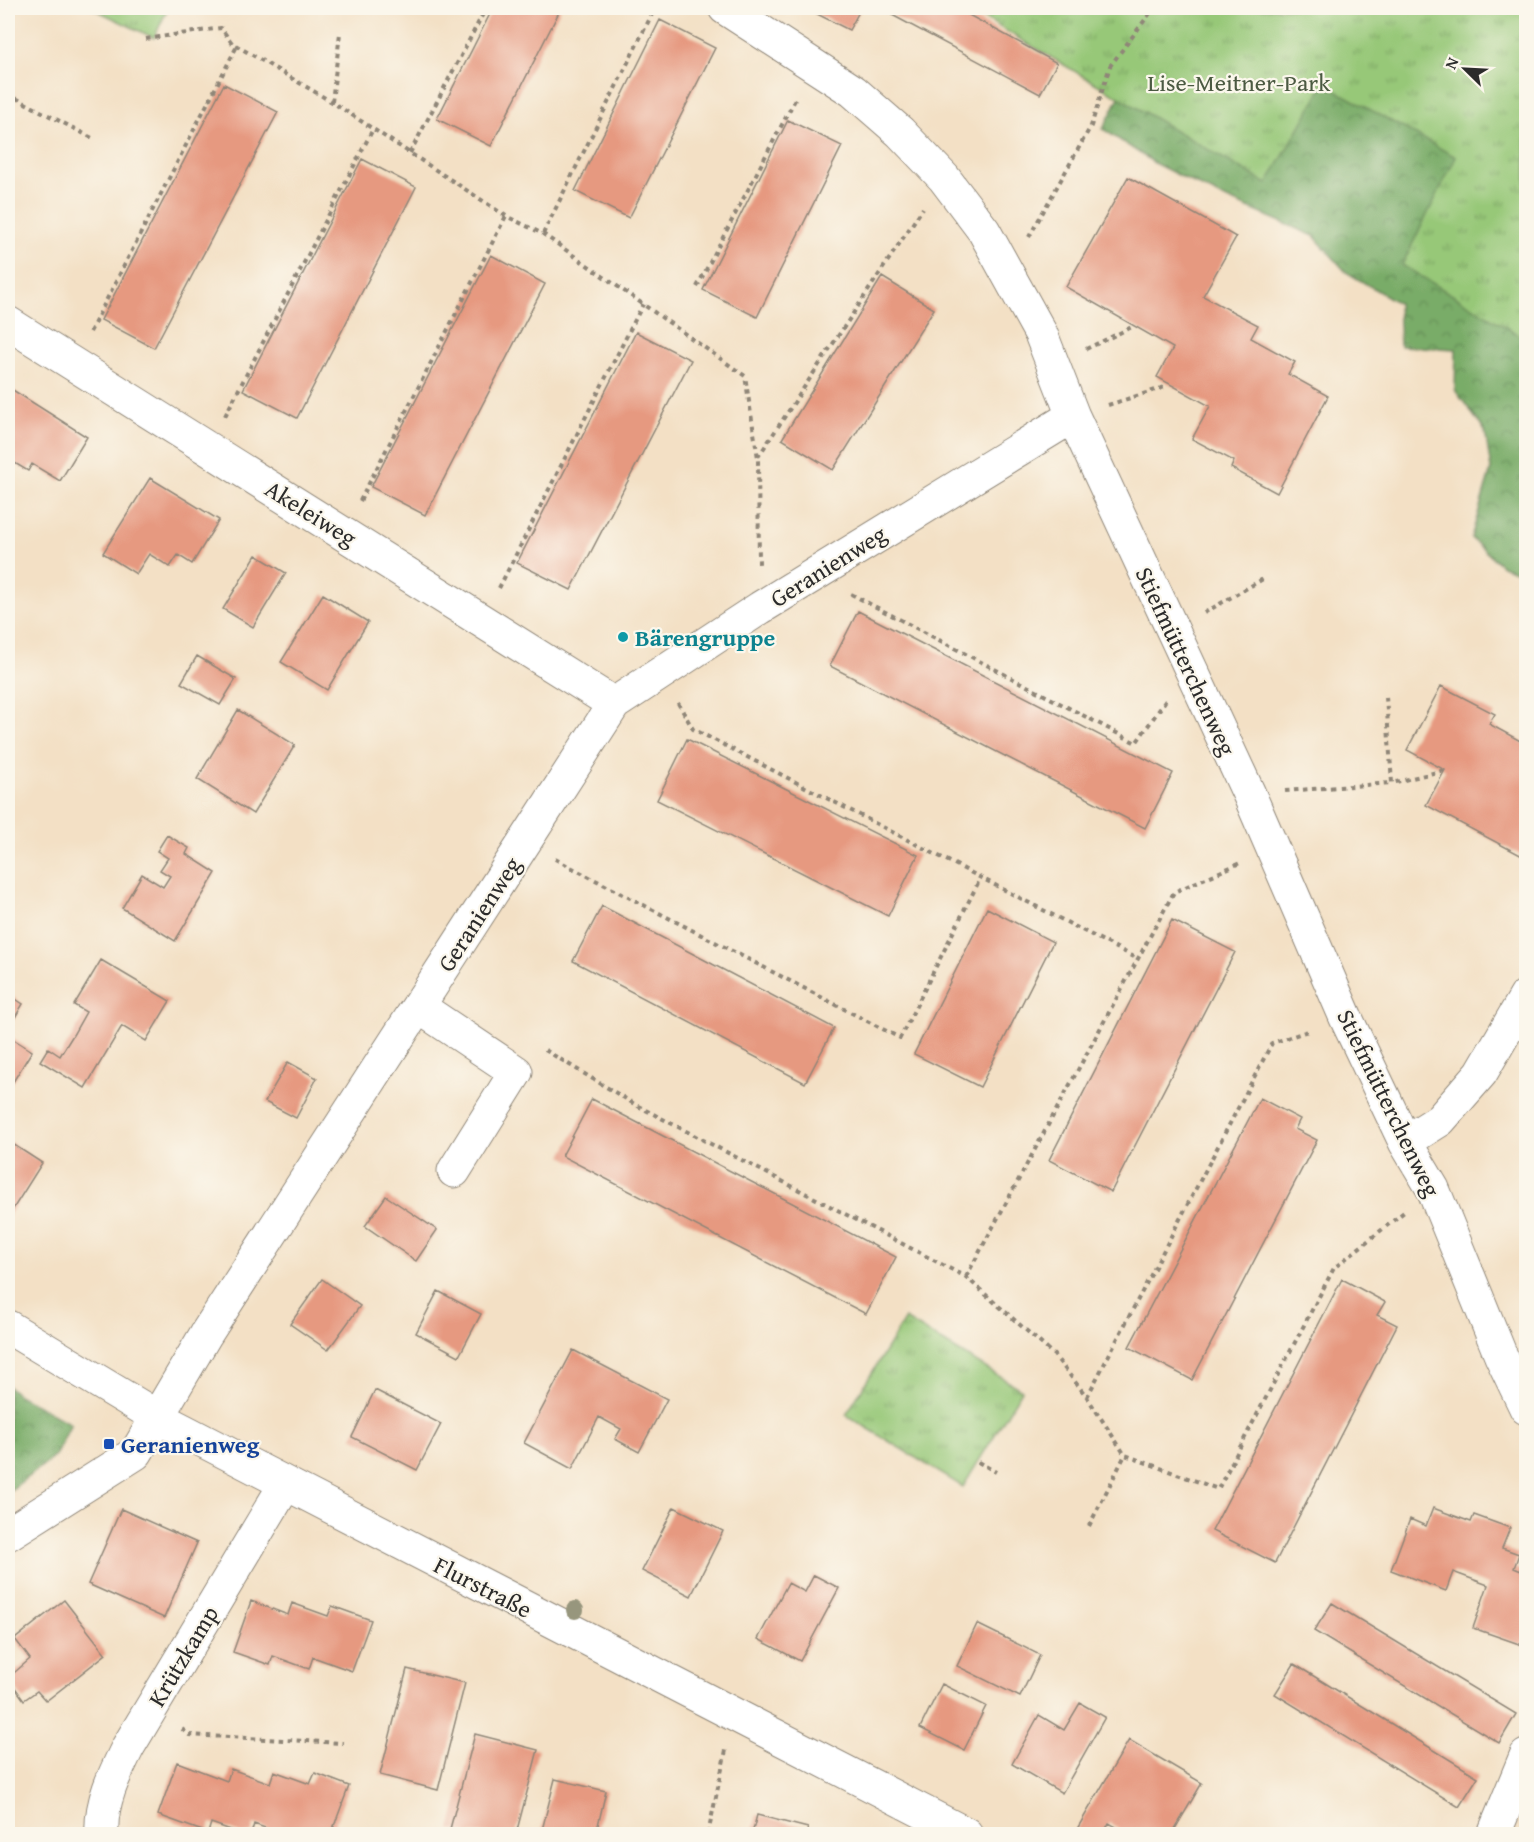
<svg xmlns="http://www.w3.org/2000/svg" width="1534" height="1842" font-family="'Gentium Book Plus',serif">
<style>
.forest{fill:url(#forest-crowns);stroke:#526c4a;stroke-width:1.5}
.park{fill:url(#park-tufts);stroke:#617a52;stroke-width:1.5}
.building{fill:#e69980}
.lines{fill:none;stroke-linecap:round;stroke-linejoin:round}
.minor-casing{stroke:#8f8678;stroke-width:35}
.path{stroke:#8f8678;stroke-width:4;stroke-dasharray:4.5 4.5;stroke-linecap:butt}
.minor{stroke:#fff;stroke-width:33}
.tree{fill:#97967d}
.culture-dot{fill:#0f9aa8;stroke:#fbf7ec;stroke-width:2}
.transit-dot{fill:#1a4fb4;stroke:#fbf7ec;stroke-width:2}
.labels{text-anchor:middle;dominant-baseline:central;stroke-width:4.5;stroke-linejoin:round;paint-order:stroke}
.park-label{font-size:24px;fill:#4b5a42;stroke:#fbf7ec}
.street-label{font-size:24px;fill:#2b2b2b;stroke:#fbf7ec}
.culture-label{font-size:24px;font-weight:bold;fill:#0d838f;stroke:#fbf7ec;text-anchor:start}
.transit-label{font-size:24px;font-weight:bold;fill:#164399;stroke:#fbf7ec;text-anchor:start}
</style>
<defs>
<pattern id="forest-crowns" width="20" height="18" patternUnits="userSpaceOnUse" patternTransform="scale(1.5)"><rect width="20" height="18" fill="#79ac68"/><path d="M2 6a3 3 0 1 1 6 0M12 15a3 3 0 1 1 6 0" fill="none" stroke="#638c56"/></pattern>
<pattern id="park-tufts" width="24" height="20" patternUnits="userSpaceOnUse" patternTransform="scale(1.5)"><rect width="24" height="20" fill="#97c878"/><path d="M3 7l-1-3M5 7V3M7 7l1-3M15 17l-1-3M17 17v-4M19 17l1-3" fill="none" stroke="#7ba363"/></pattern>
</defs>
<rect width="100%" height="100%" fill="#fbf7ec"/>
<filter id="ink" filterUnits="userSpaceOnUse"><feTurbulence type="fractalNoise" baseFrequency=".0167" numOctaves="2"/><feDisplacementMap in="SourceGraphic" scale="12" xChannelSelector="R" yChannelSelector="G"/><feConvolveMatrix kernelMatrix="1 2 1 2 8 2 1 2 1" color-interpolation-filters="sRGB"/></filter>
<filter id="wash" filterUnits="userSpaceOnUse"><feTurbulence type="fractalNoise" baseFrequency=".008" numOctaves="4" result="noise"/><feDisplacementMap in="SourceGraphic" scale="24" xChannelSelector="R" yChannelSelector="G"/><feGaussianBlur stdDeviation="1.35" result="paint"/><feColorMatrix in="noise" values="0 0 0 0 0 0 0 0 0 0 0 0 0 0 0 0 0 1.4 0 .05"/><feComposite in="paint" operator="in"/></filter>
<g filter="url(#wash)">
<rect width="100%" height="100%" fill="#f3e0c5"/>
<path class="forest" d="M1164 8 1526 48V575L1502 566 1471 538 1491 469 1485 431 1455 390 1456 349 1400 346 1398 303 1346 272 1314 236 1222 197 1156 164 1103 129Z
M8 1386 18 1395 71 1424 55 1456 8 1492Z"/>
<path class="park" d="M92 8H168L154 38Z
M967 8H1526V339L1402 265 1456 157 1324 84 1267 184Z
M905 1319 1022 1390 963 1487 846 1415Z"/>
<g id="blocks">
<path class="building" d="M493 8H561L491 146 437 119Z
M818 8H861L849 30 815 13Z
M879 8H956L1057 63 1040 94Z
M660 20 715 48 629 218 575 191Z
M224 84 278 112 154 348 101 320Z
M788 120 842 146 757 317 703 290Z
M362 159 416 187 297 418 243 390Z
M1128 177 1236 237 1203 296 1258 325 1251 338 1295 362 1288 374 1328 396 1277 493 1231 468 1234 461 1192 439 1210 406 1157 377 1173 348 1066 287Z
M491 255 545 284 425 515 371 487Z
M882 277 934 309 833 470 782 439Z
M636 332 691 360 571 590 517 563Z
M8 387 87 437 60 481 32 464 28 471 8 459Z
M150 478 219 520 192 564 178 555 170 567 149 554 136 574 103 553Z
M256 555 286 573 253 627 223 609Z
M323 594 368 622 327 690 281 662Z
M858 611 1173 773 1145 828 830 666Z
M197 656 236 679 220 705 181 683Z
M1441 686 1495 714 1489 724 1526 744V858L1426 805 1445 770 1407 750Z
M238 710 295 745 253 814 197 779Z
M687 739 918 855 888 916 657 800Z
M167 835 189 848 186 854 216 873 175 941 122 908 142 874 163 887 170 876 160 870 168 858 157 851Z
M602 906 834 1028 805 1083 573 961Z
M987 908 1053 942 980 1087 914 1054Z
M1172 920 1235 952 1111 1192 1049 1160Z
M101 960 170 1001 146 1041 122 1026 85 1088 40 1061 48 1048 60 1056 73 1035 86 1012 74 1005Z
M8 994 23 1004 8 1029Z
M8 1036 32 1051 8 1090Z
M288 1062 317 1078 296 1118 265 1102Z
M1260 1098 1300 1119 1295 1129 1317 1140 1192 1380 1129 1347Z
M592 1099 896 1257 866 1314 562 1156Z
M8 1141 42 1163 8 1217Z
M386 1196 437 1230 416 1261 365 1226Z
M322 1279 360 1306 328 1350 290 1324Z
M1342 1279 1385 1302 1377 1315 1397 1325 1275 1563 1212 1531Z
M438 1291 481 1314 459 1356 416 1333Z
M573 1350 667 1399 639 1452 615 1439 621 1429 599 1417 572 1469 524 1443Z
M375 1390 441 1424 417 1470 352 1437Z
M674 1507 723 1531 691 1596 642 1571Z
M1433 1508 1471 1522 1474 1515 1510 1528 1502 1548 1519 1554 1514 1568 1526 1573V1632L1522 1645 1473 1628 1488 1585 1453 1572 1446 1591 1391 1570 1410 1519 1426 1526Z
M121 1509 197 1543 164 1618 88 1584Z
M814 1575 839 1588 800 1661 758 1639 788 1583 805 1592Z
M64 1600 106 1654 46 1701 37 1691 24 1700 8 1678 30 1659 15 1639Z
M251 1601 288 1615 292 1603 328 1616 332 1606 371 1620 352 1671 313 1657 309 1669 273 1656 270 1665 233 1652Z
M1332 1603 1516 1714 1499 1743 1314 1631Z
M977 1624 1040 1655 1020 1697 957 1666Z
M1294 1664 1478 1777 1459 1807 1275 1694Z
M407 1669 465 1683 438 1790 380 1775Z
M942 1684 986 1706 964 1750 920 1728Z
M1080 1703 1105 1717 1062 1793 1012 1764 1039 1715 1064 1730Z
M475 1734 538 1750 516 1834H469L450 1829Z
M1129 1740 1202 1783 1172 1834H1129L1109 1823 1103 1834H1087L1077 1829Z
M177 1762 227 1781 231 1769 270 1783 274 1771 310 1784 315 1773 349 1786 331 1834H309L294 1829 292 1834H282L254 1824 251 1834H242L211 1823 208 1833 158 1815Z
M555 1779 606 1791 596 1834H541Z
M757 1815 808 1828 806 1834H752Z"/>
</g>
</g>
<g filter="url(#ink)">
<use href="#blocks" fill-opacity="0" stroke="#8f8678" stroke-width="1.5"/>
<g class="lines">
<defs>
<path id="minor" d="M725 8 853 91 900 132 944 178 984 231 1041 334 1073 416 1249 794 1346 1018 1405 1142 1433 1189 1501 1356 1526 1408
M8 323 614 704
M419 1007 516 1072 454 1171
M1405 1142 1440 1120 1481 1073 1526 996
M8 1327 159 1418 966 1834
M8 1534 136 1453 206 1334 614 704 760 608 1073 416
M102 1834C100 1803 114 1775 128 1747L285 1485
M1494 1834 1526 1756"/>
</defs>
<use href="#minor" class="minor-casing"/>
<path class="path" d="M146 39 221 28 232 43 332 102 506 216 543 234 745 376 758 458 759 565
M8 94 94 139
M332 102 340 33
M410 153 486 8
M543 234 655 8
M1029 237 1091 126 1110 66 1154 8
M697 287 797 96
M90 332 237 46
M1086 349 1134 326
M1108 405 1165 387
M225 416 373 129
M758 457 923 208
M360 501 506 216
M499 588 643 304
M851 594 1136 743 1166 700
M1204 613 1263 579
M1386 697 1392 783 1445 770
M678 703 693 729 1138 959
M1285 791 1392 783
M555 859 900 1038 981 877
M545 1050 636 1105 966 1277 1054 1355 1087 1397 1125 1455 1218 1489 1334 1268 1404 1212
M966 1277 1174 892 1240 863
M1087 1397 1272 1043 1311 1030
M978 1462 996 1472
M1089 1526 1125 1455
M182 1729 189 1735 343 1743
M708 1834 726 1750"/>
<use href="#minor" class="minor"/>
</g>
<circle class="tree" cx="575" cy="1610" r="9"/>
</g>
<circle class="culture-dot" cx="623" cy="637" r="6"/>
<rect class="transit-dot" x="103" y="1438" width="12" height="12" rx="3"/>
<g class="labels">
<g class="park-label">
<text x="1239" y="82">Lise-Meitner-Park</text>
</g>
<g class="street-label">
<text transform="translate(311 513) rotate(32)">Akeleiweg</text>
<text transform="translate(828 566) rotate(-32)">Geranienweg</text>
<text transform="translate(1186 661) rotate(65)">Stiefmütterchenweg</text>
<text transform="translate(479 914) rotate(-57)">Geranienweg</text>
<text transform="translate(1389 1103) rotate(64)">Stiefmütterchenweg</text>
<text transform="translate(483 1587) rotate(27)">Flurstraße</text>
<text transform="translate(183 1656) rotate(-59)">Krützkamp</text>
</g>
<g class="culture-label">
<text x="635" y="637">Bärengruppe</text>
</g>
<g class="transit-label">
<text x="121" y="1444">Geranienweg</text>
</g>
</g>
<rect width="1534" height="1842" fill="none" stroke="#fbf7ec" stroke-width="30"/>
<g transform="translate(1465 69) rotate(294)" stroke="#fbf7ec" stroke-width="4.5" paint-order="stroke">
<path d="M0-4.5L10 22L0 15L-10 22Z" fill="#2b2b2b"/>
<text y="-9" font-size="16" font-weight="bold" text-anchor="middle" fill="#2b2b2b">N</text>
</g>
</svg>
